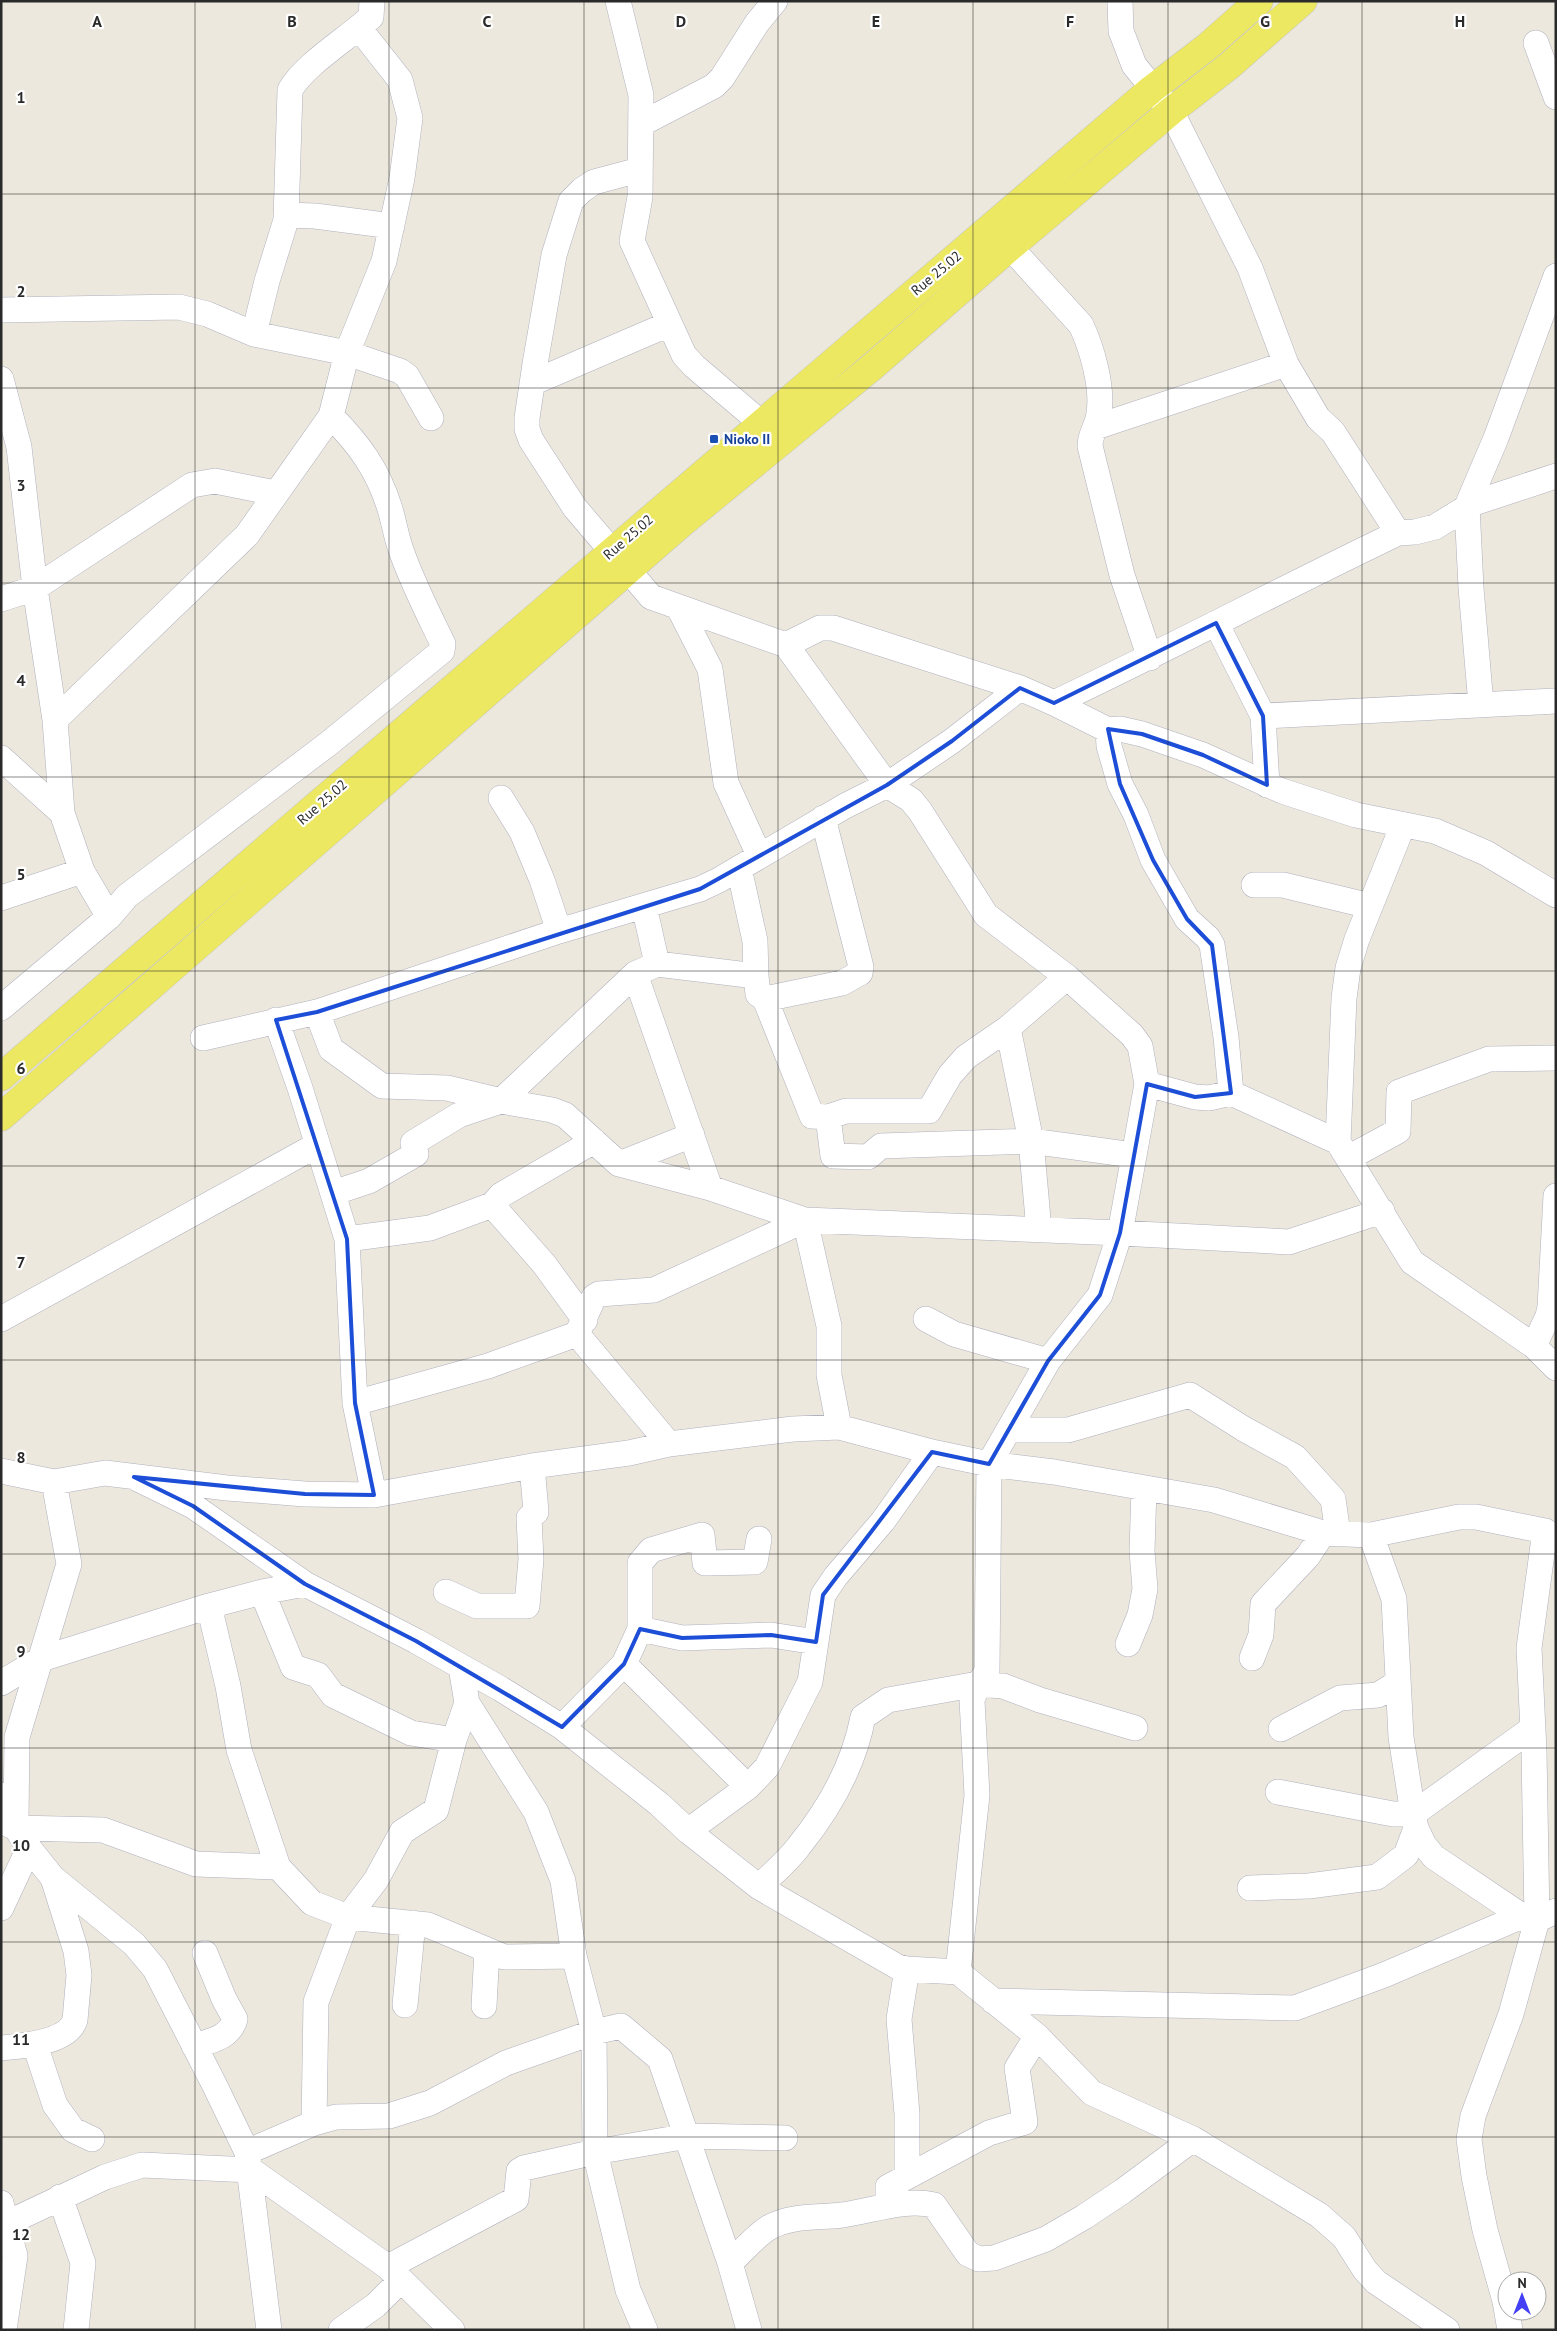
<svg xmlns="http://www.w3.org/2000/svg" width="1557" height="2331" font-family="'PT Sans',sans-serif">
<style>
.lines{fill:none;stroke-linecap:round;stroke-linejoin:round}
.minor-casing{stroke:#b0b0be;stroke-width:26}
.major-casing{stroke:#c8c8c8;stroke-width:29}
.minor{stroke:#fff;stroke-width:25}
.major{stroke:#ede861;stroke-width:28}
.marked{fill:none;stroke:#1d4ed8;stroke-width:4;stroke-linejoin:round}
.grid{fill:none;stroke:#2a2a2a;stroke-width:1;stroke-opacity:0.55}
.transit-dot{fill:#1a4fb4;stroke:#fff;stroke-width:2}
.labels{text-anchor:middle;dominant-baseline:central;stroke-width:4.5;stroke-linejoin:round;paint-order:stroke}
.street-label{font-size:14px;fill:#2a2a2a;stroke:#fff}
.transit-label{font-size:14px;font-weight:bold;fill:#164399;stroke:#fff;text-anchor:start}
.grid-label{font-size:16px;text-anchor:middle;font-weight:bold;fill:#2a2a2a;stroke:#fff;stroke-width:4.5;stroke-linejoin:round;paint-order:stroke}
</style>
<rect width="100%" height="100%" fill="#ece8dd"/>
<g class="lines">
<defs>
<path id="minor" d="M618 1 641 95 640 197 632 241 684 355 694 366 760 422
M1120 1 1121 31 1134 65 1171 111 1250 268 1286 364 1318 418 1333 432 1398 533
M1536 43 1556 97
M641 124 714 86 722 78 757 23 775 1
M639 170 594 182 582 190 571 201 554 255 535 364 527 418V429L531 440 575 508 651 597 786 645 820 628H833L1020 688 1054 703 1108 730 1120 729 1142 734 1203 755 1282 791 1356 815 1435 831 1486 853 1556 895
M286 215 315 216 392 226
M1010 247 1081 325C1092 348 1103 387 1099 413 1098 426 1090 433 1090 446L1122 575 1150 658
M1 310 179 307 207 314 254 334 347 353 400 371 407 376 431 418
M254 334 267 281 286 220 290 90C305 64 347 39 371 17L372 1
M1 379 19 447 35 588 55 720 62 813 82 871 109 917 1 1008
M532 383 669 324
M1096 427 1286 364
M1 599 35 588 192 485 215 481 275 493
M679 608 710 669 726 783 759 855
M1216 623 1263 716 1267 785
M786 645 887 785 911 800 920 811 986 915 1067 977 1132 1035 1140 1046 1147 1084 1120 1233 1100 1295 1048 1361 989 1464 987 1672 978 1684 972 1700 977 1795 958 1972
M1054 703C1170 648 1283 588 1398 533L1415 532 1435 527 1474 503 1556 476
M1481 705 1471 588 1467 506 1496 438 1556 276
M1263 716 1556 701
M55 720 247 535 331 416 347 353 384 261 402 178 410 118 400 80 359 28
M1108 730 1109 746 1120 784 1136 815 1153 860 1187 919 1208 938 1212 945 1226 1037 1231 1093
M1 758 62 813
M501 798 522 832 542 880 559 931
M1403 825 1357 939 1348 968 1344 998 1338 1142 1412 1262 1534 1346 1556 1368
M739 868 755 941 756 976
M1254 885H1283L1370 906
M1 898 82 871
M644 906 657 964
M109 917 127 896 328 744 442 651 443 644C428 613 412 582 401 550 396 536 394 522 390 509 378 470 359 444 331 416
M635 974 710 1188
M765 999 842 983 860 973 861 967 823 818
M317 1012 331 1049 382 1086 447 1088 501 1101 552 1110 565 1115 619 1164 710 1188 805 1220 1120 1233 1289 1242 1382 1211
M276 1020 300 1088 347 1239 355 1403 374 1495
M1008 1028 1031 1141 1039 1230
M203 1038 317 1012 559 931 700 889 719 880 845 806 887 785 952 741 1020 688
M1147 1084 1195 1097 1209 1098 1231 1093 1338 1142
M828 1117 833 1156 868 1157 881 1146 1031 1141 1133 1155
M1348 1158 1398 1131 1399 1092 1489 1059 1556 1058
M619 1164 692 1135
M333 1193 369 1181 416 1154 413 1143 459 1115 501 1101 635 974 657 964 756 976 758 994 765 999 812 1116 828 1117 846 1111H929L950 1075 966 1057 1008 1028 1067 977
M492 1205 544 1264 585 1320
M347 1239 430 1228 492 1205 501 1195 594 1141
M1 1319 317 1145
M926 1319 954 1334 1048 1361
M577 1334 669 1444
M1534 1346 1548 1316 1550 1307 1556 1196
M355 1403 488 1366 577 1334 594 1297 599 1294 654 1290 805 1220 829 1326V1375L839 1427
M1009 1430H1068L1190 1395 1244 1429 1295 1457 1333 1499 1338 1534
M1 1471 54 1482 105 1473 227 1488 305 1494 374 1495 532 1466 629 1453 669 1444 793 1429 839 1427 932 1452 989 1464 1054 1472 1214 1500 1323 1533 1371 1535 1459 1517H1476L1545 1531 1556 1537
M134 1477 193 1506 305 1584 416 1641 501 1689 562 1727 659 1804 688 1831 759 1887 898 1967 907 1969 958 1972 1037 2036 1092 2093 1193 2139 1319 2215 1344 2237 1365 2270 1376 2282 1447 2330
M1371 1535 1394 1599 1401 1737 1413 1814 1416 1828 1424 1845 1434 1857 1522 1916
M262 1592 293 1667 318 1675 333 1695 411 1733 454 1740
M446 1592 477 1606H527L531 1559 529 1518 536 1512 532 1466
M209 1606 228 1686 239 1750 278 1867 312 1903 348 1917 316 2002 314 2123 247 2152
M640 1629 682 1638 771 1635 816 1642
M1128 1644 1140 1615 1145 1589 1142 1551 1144 1488
M1252 1658 1261 1635 1263 1604 1308 1556 1323 1533
M624 1664 748 1787
M461 1667 467 1703 536 1812 563 1881 574 1956 594 2032 595 2152 628 2290 645 2330
M1 1683 41 1659 209 1606 262 1592 305 1584
M467 1703 454 1740 436 1810 402 1832 376 1880 348 1917 428 1925 504 1957 574 1956
M562 1727 624 1664 640 1629V1563L651 1550 702 1535 705 1563 755 1562 759 1539
M1281 1729 1340 1698 1378 1695 1397 1683
M1278 1792 1393 1814H1413L1533 1728
M1 1795 16 1828 29 1848 53 1878 134 1944 155 1969 214 2084 247 2152 269 2330
M16 1820 17 1737 69 1564 54 1482
M5 1823 16 1828 103 1830 196 1864 278 1867
M688 1831 748 1787 767 1767 810 1682 823 1595 836 1576 883 1521 932 1452
M759 1887C772 1874 788 1861 799 1846 829 1809 854 1764 863 1717L888 1700 978 1684 1003 1686 1040 1700 1135 1728
M1250 1888 1309 1886 1377 1877 1406 1855 1416 1828
M1 1908 29 1848
M993 2001 1295 2008 1384 1975 1522 1916 1537 1920 1534 1751 1529 1648 1545 1531
M405 2005 413 1923
M484 2006 487 1950
M35 2045 55 2105 73 2130 92 2139
M194 2046C210 2041 230 2038 235 2019L224 1999 205 1953
M1 2048C21 2046 68 2043 75 2020L79 1975 76 1951 53 1878
M314 2123 336 2117 389 2116 430 2103 506 2063 594 2032 621 2026 660 2059 730 2263 749 2330
M907 2177V2114L899 2019 907 1969
M60 2197 83 2263 76 2330
M1 2203 15 2256 4 2330
M888 2206V2187L989 2133 1025 2122 1017 2068 1037 2036
M1 2226 105 2177 142 2165 251 2170 388 2267 452 2330
M730 2263C741 2253 758 2233 770 2227 793 2215 818 2218 842 2215 872 2211 904 2198 934 2205L968 2254 979 2259 994 2258 1046 2239 1084 2217 1123 2191 1193 2139
M388 2267 516 2199 519 2171 524 2168 595 2152 688 2136 785 2138
M341 2330 376 2305 401 2280
M1510 2330 1505 2301 1485 2230 1474 2176 1469 2139 1473 2116 1511 2014 1537 1920 1556 1911"/>
<path id="major" d="M1 1077C385 748 766 416 1152 89L1208 46 1259 1
M1 1117 682 523 872 367 1010 247 1171 111 1229 66 1303 1"/>
</defs>
<use href="#minor" class="minor-casing"/>
<use href="#major" class="major-casing"/>
<use href="#minor" class="minor"/>
<use href="#major" class="major"/>
</g>
<path class="marked" d="M1216 623 1263 716 1267 785 1203 755 1142 734 1108 729 1120 784 1153 860 1187 919 1212 945 1231 1093 1195 1097 1147 1084 1120 1233 1100 1295 1048 1361 989 1464 932 1452 823 1595 816 1642 771 1635 682 1638 640 1629 624 1664 562 1727 416 1641 305 1584 193 1506 134 1477 305 1494 374 1495 355 1403 347 1239 276 1020 317 1012 700 889 887 785 952 741 1020 688 1054 703Z"/>
<path class="grid" d="M195 1V2330M389 1V2330M584 1V2330M778 1V2330M973 1V2330M1168 1V2330M1362 1V2330M1 194H1556M1 388H1556M1 583H1556M1 777H1556M1 971H1556M1 1166H1556M1 1360H1556M1 1554H1556M1 1748H1556M1 1942H1556M1 2137H1556"/>
<rect class="transit-dot" x="709" y="434" width="10" height="10" rx="2.5"/>
<g class="labels">
<g class="street-label">
<text transform="translate(936 273) rotate(-40)">Rue 25.02</text>
<text transform="translate(628 537) rotate(-41)">Rue 25.02</text>
<text transform="translate(322 802) rotate(-41)">Rue 25.02</text>
</g>
<g class="transit-label">
<text x="724" y="439">Nioko II</text>
</g>
</g>
<g class="grid-label">
<text x="97" y="27">A</text>
<text x="292" y="27">B</text>
<text x="487" y="27">C</text>
<text x="681" y="27">D</text>
<text x="876" y="27">E</text>
<text x="1070" y="27">F</text>
<text x="1265" y="27">G</text>
<text x="1460" y="27">H</text>
<text x="21" y="103">1</text>
<text x="21" y="297">2</text>
<text x="21" y="491">3</text>
<text x="21" y="686">4</text>
<text x="21" y="880">5</text>
<text x="21" y="1074">6</text>
<text x="21" y="1268">7</text>
<text x="21" y="1463">8</text>
<text x="21" y="1657">9</text>
<text x="21" y="1851">10</text>
<text x="21" y="2045">11</text>
<text x="21" y="2240">12</text>
</g>
<rect width="1557" height="2331" fill="none" stroke="#2a2a2a" stroke-width="5"/>
<g transform="translate(1522 2296)"><circle r="24" fill="#ffffff" stroke="#aaaaaa"/>
<path d="M0-4L9 19L0 12L-9 19Z" fill="#4340f5"/>
<text y="-8" font-size="14" font-weight="bold" text-anchor="middle" fill="#2a2a2a">N</text>
</g>
</svg>
